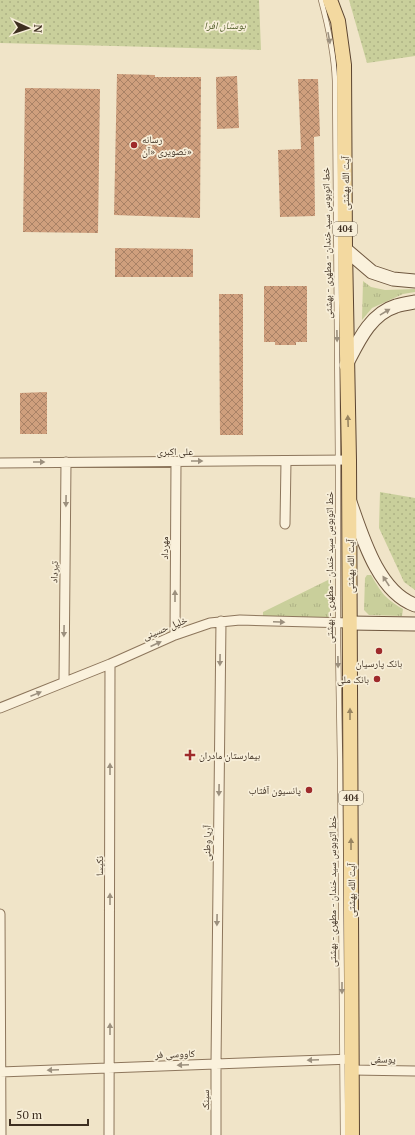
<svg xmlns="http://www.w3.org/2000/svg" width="415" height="1135" font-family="'PT Serif','Noto Naskh Arabic',serif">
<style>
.grass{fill:url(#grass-tufts)}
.park{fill:url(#park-dots)}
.building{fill:url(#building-cross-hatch)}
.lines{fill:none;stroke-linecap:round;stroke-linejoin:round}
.lane-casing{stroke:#8d765c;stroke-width:6}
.street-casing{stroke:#8d765c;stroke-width:11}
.secondary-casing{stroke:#6f573f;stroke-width:15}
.primary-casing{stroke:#5b4430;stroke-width:16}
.lane{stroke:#faf1dc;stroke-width:4.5}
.street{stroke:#faf1dc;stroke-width:9}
.secondary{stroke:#faf1dc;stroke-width:13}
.primary{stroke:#f3d9a0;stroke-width:14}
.oneway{fill:#9c907e}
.oneway2{fill:#988460}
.poi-dot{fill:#9e2a2b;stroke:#f7eed8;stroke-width:1.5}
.labels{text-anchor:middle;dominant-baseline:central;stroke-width:3.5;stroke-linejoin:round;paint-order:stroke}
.shield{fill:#f7eed8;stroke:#756857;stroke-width:1}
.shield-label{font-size:9px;font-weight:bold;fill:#3d2e20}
.park-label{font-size:10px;font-style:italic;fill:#4d5a26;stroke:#f7eed8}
.poi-label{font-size:10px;fill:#3d2e20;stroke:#f7eed8;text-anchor:start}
.street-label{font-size:10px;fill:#3d2e20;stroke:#f7eed8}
</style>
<defs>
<pattern id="grass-tufts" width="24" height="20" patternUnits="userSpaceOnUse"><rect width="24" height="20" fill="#c9cf9b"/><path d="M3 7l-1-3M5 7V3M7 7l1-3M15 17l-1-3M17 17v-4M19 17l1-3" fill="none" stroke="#aeb285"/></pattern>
<pattern id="park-dots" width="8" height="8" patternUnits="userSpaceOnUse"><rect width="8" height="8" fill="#c9cf9b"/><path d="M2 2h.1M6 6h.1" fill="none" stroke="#aeb285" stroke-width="1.8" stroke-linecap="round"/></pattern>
<pattern id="building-cross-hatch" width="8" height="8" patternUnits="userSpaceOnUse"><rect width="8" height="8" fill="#cf9f7d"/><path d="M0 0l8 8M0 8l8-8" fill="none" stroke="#a98266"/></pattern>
</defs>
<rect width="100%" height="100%" fill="#f0e4c8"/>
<path class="grass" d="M363 281 371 287 385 290 415 289V292L403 294 372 308 362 320Z
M367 575H371C381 592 385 599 403 609L402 616 369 615 364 610 365 578Z
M330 579V618L263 616V612Z"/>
<path class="park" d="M0 0H259L261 50 0 43Z
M349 0H415V56L367 63Z
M380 492 415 498V590L404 582 379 528Z"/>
<path class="building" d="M117 74 155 75V77H201L200 218 114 215Z
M237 76 239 128 217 129 216 77Z
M298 79H318L320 136 314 137 315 216 280 217 278 150 301 149Z
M25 88 100 89 98 233 23 232Z
M115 248 193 249V277H115Z
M264 286H307V342H296V345H275V342H264Z
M219 294H243V435H220Z
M47 392V434H20V393Z"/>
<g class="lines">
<defs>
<path id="lane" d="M321 0C328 26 334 54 335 81L338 461V646L340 759 343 1135"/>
<path id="street" d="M0 463 349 460
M285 524 286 461
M175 635 176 462
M64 682 66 462
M0 708 110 664 175 635 210 623 240 620 350 623
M0 914 1 1135
M352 1070 415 1071
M0 1072 352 1059
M109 1135 110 664
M216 1135V1064L221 621"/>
<path id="secondary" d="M345 249 372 272 393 279 415 281
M346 365C358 342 370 314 396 306 402 304 409 303 415 302
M350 502C362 536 378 592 415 605
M350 623 415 624"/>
<path id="primary" d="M330 0 338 21 344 65 345 249 349 460 352 1135"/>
</defs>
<use href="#lane" class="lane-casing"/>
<use href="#street" class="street-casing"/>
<use href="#secondary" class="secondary-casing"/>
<use href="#primary" class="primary-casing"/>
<use href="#lane" class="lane"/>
<use href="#street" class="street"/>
<use href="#secondary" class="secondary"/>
<use href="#primary" class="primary"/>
</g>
<defs><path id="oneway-solid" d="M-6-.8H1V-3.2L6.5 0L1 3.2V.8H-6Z"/></defs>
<g class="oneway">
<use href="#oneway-solid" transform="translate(329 38) rotate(80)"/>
<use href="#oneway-solid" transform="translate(385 312) rotate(-31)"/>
<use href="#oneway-solid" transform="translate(337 336) rotate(89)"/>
<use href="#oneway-solid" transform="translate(197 461)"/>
<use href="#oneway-solid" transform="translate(39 462)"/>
<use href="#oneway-solid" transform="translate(66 501) rotate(91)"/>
<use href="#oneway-solid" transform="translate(386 581) rotate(-123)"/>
<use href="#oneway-solid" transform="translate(175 596) rotate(-90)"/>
<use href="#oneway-solid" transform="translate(279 622) rotate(2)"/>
<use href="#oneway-solid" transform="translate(64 631) rotate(91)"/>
<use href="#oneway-solid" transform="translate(156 644) rotate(-24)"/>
<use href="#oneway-solid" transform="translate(220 660) rotate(91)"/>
<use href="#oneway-solid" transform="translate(338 662) rotate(89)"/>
<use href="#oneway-solid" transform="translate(36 694) rotate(-22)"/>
<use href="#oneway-solid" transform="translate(110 769) rotate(-90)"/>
<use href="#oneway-solid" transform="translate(219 790) rotate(91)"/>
<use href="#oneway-solid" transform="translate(110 899) rotate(-90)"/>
<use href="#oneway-solid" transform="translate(217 920) rotate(91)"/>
<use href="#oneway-solid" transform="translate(342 988) rotate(90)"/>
<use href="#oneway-solid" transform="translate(110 1029) rotate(-90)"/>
<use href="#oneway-solid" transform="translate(313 1060) rotate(178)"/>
<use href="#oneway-solid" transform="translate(183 1065) rotate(178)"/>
<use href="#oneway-solid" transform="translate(53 1070) rotate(178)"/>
</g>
<g class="oneway2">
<use href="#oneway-solid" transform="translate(348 421) rotate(-92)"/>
<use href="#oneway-solid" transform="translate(350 714) rotate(-90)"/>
<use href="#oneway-solid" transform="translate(351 844) rotate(-90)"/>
</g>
<g class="poi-dot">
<circle cx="134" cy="145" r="4"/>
<circle cx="379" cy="651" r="4"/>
<circle cx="377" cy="679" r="4"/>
<path d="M188 749h4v4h4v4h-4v4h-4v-4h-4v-4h4z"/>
<circle cx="309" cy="790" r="4"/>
</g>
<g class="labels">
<g class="shield">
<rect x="333" y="222" width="24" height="14" rx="3"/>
<rect x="339" y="791" width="24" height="14" rx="3"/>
</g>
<g class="shield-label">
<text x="345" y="229">404</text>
<text x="351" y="798">404</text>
</g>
<g class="park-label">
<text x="225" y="25">بوستان افرا</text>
</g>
<g class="poi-label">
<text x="142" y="139">رسانه<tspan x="142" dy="12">تصویری «آن»</tspan></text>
<text x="379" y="663" text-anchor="middle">بانک پارسیان</text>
<text x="369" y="679" text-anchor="end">بانک ملی</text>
<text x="199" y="755">بیمارستان مادران</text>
<text x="301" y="790" text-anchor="end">پانسیون آفتاب</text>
</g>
<g class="street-label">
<text transform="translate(345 183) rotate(-90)">آیت الله بهشتی</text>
<text transform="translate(327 243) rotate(-91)">خط اتوبوس سید خندان - مطهری - بهشتی</text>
<text x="175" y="451">علی‌ اکبری</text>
<text transform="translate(164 548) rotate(-90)">مهرداد</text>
<text transform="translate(350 566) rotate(-90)">آیت الله بهشتی</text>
<text transform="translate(329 567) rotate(-90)">خط اتوبوس سید خندان - مطهری - بهشتی</text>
<text transform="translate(54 572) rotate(-89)">تیرداد</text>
<text transform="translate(165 628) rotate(-22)">خلیل حسینی</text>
<text transform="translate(207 843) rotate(-89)">آریا وطنی</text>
<text transform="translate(99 866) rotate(-90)">نکیسا</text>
<text transform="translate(351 890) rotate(-90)">آیت الله بهشتی</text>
<text transform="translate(332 891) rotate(-90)">خط اتوبوس سید خندان - مطهری - بهشتی</text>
<text transform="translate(175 1054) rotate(-2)">کاووسی فر</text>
<text transform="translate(383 1059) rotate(1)">یوسفی</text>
<text transform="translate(205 1100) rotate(-90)">سینک</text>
</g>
</g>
<g transform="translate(28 28) rotate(93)" stroke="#f7eed8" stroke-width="3" paint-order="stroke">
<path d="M0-3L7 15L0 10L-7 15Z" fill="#3d2e20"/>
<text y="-6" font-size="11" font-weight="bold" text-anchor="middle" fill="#3d2e20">N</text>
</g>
<path d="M10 1119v6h78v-6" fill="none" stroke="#3d2e20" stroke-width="2"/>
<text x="16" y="1119" font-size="12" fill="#3d2e20" stroke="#f7eed8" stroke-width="3" paint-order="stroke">50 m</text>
</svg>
